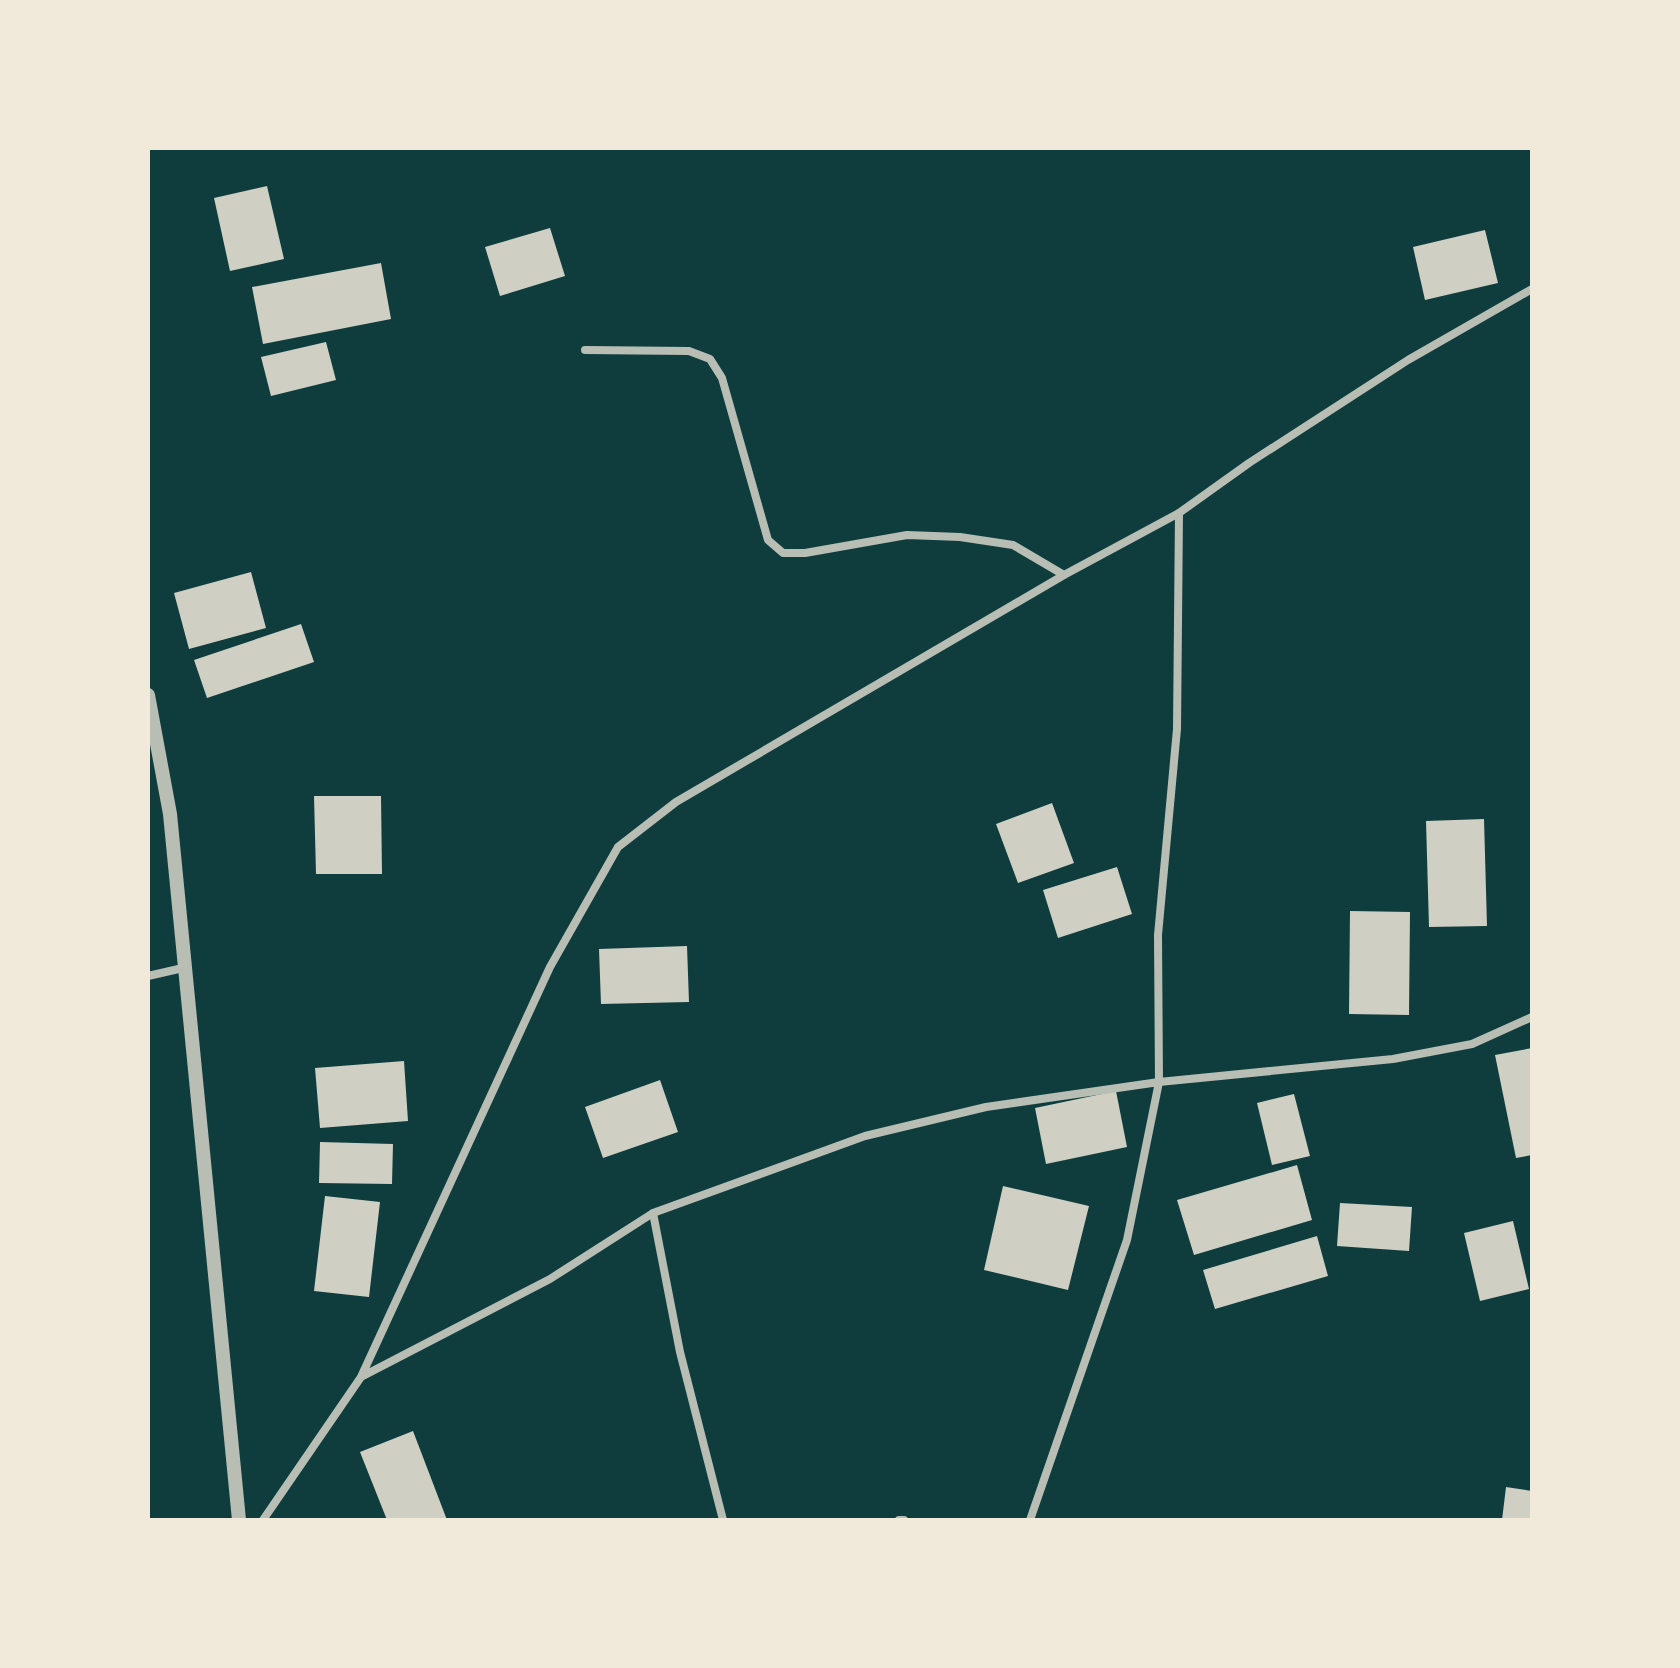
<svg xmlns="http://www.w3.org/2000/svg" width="1680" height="1668" font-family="Rubik,sans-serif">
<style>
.building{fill:#cfcfc3}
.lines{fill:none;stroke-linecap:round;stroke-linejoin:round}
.minor{stroke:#b8beb3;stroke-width:8}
.tertiary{stroke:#b8beb3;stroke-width:14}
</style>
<rect width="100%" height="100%" fill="#0f3d3e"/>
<path class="building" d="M267 186 284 259 230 271 214 198Z
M550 228 565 276 500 296 485 247Z
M1485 230 1498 283 1425 300 1413 247Z
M381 263 391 319 263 344 252 287Z
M326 342 336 380 271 396 261 357Z
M251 572 266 628 189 649 174 593Z
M301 624 314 662 207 698 194 660Z
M314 796H381L382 874H316Z
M1052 803 1074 863 1018 883 996 824Z
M1484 819 1487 926 1429 927 1426 821Z
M1117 867 1132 914 1058 938 1043 890Z
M1350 911 1410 912 1409 1015 1349 1014Z
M687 946 689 1002 601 1004 599 949Z
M1532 1048V1155L1516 1158 1495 1055Z
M404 1061 408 1121 320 1128 315 1068Z
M660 1080 678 1132 603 1158 585 1107Z
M1116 1091 1127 1147 1046 1164 1035 1108Z
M1294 1094 1310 1156 1272 1165 1257 1103Z
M320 1142 393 1144 392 1184 319 1183Z
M1297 1165 1312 1220 1194 1255 1177 1200Z
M1003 1186 1089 1206 1068 1290 984 1270Z
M325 1196 380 1202 369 1297 314 1291Z
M1340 1203 1412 1207 1409 1251 1337 1246Z
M1513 1221 1529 1289 1480 1301 1464 1233Z
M1317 1236 1328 1276 1215 1309 1203 1270Z
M413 1431 447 1520H387L360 1452Z
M1506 1487 1532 1491V1520H1502Z"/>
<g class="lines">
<path class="minor" d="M585 350 689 351 710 359 722 378 768 540 783 553H805L907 535 960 537 1013 545 1064 575
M148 976 183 968
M653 1213 680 1352 723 1520
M361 1377 550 967 618 847 676 802 1064 575 1179 513 1249 463 1408 360 1532 289
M263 1520 361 1377 550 1279 653 1213 865 1136 986 1107 1159 1082 1393 1059 1472 1044 1532 1017
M899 1520H904
M1030 1520 1127 1240 1159 1082 1158 935 1177 729 1179 513"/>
<path class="tertiary" d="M148 695 170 814 239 1520"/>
</g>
<rect width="1680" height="1668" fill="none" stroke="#f1e9da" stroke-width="300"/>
</svg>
